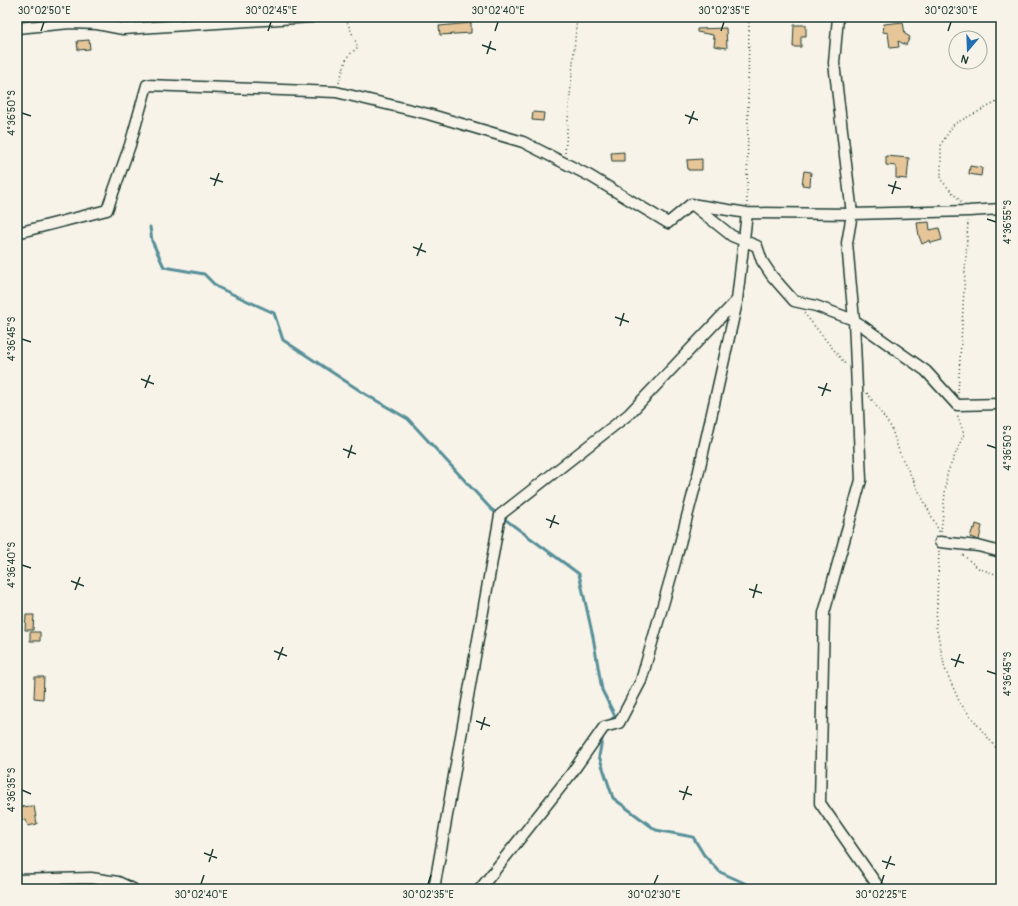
<svg xmlns="http://www.w3.org/2000/svg" width="1018" height="906" font-family="Pangolin,sans-serif">
<style>
.lines{fill:none;stroke-linecap:round;stroke-linejoin:round}
.stream{stroke:#578f99;stroke-width:3}
.building{fill:#e6c598;stroke:#1f3d34}
.street-casing{stroke:#1f3d34;stroke-width:13}
.path{stroke:#1f3d34;stroke-width:1.5;stroke-dasharray:1 3;stroke-linecap:butt}
.street{stroke:#f7f3e8;stroke-width:10}
.ticks{fill:none;stroke:#1f3d34;stroke-width:1.5}
.neatline{fill:none;stroke:#1f3d34;stroke-width:1.5}
.ticks-label{font-size:10px;text-anchor:middle;fill:#1f3d34}
</style>
<rect width="100%" height="100%" fill="#f7f3e8"/>
<filter id="ink" filterUnits="userSpaceOnUse"><feTurbulence type="fractalNoise" baseFrequency=".025" numOctaves="2"/><feDisplacementMap in="SourceGraphic" scale="8" xChannelSelector="R" yChannelSelector="G"/><feConvolveMatrix kernelMatrix="1 2 1 2 8 2 1 2 1" color-interpolation-filters="sRGB"/></filter>
<g filter="url(#ink)">
<g class="lines">
<path class="stream" d="M150 227 152 241 164 267 204 274 217 287 274 313 283 340 365 394 408 419 491 509 579 574 593 637 602 690 615 716 609 722
M603 735 599 756 613 798 656 830 693 837 704 855 720 872 751 886 755 889"/>
</g>
<path class="building" d="M903 22 905 34 910 37 906 45 898 41 899 47 890 48 888 33 883 32 884 24Z
M471 23V33L440 35 439 26Z
M794 25H806V36H801V47H793Z
M726 28 727 48 714 46 715 38H713V35L697 32V29Z
M89 40 90 49 78 50 77 41Z
M533 112 544 113 543 121 532 120Z
M624 152V161H612L611 153Z
M886 156 909 158 907 179 896 178V166L886 165Z
M702 159V170H688L687 160Z
M970 166 982 168 981 176 969 174Z
M804 171 811 172 810 186 802 185Z
M929 222 930 230 939 228 942 240 931 243 930 240 922 244 919 236 917 223Z
M976 524 982 526 979 540 970 537 973 528 975 529Z
M26 615H34L33 630H25Z
M30 632H40V641H30Z
M35 677H44L43 699 34 698Z
M34 806 37 824 28 826 26 820H17V807Z"/>
<g class="lines">
<defs>
<path id="street" d="M838 17 834 63 852 214 847 243 854 320 861 480 824 613 820 803 880 889
M17 28 70 23 97 24 123 29 312 17
M693 205 732 236 757 246 762 261 772 276 794 301 816 306 854 320 926 371 957 405 1001 404
M17 233 107 210 130 145 147 85 336 92 428 114 523 142 590 176 668 223 691 204 747 213 852 214 969 211 1001 209
M940 542 978 546 1001 552
M17 880 91 878 118 882 133 889
M434 889 500 515 629 414 737 300 747 213
M480 889 571 774 604 727 619 723 641 681 674 566 698 475 737 302"/>
</defs>
<use href="#street" class="street-casing"/>
<path class="path" d="M339 83 347 57 358 47 345 17
M565 153 577 17
M961 202 941 180V144L954 124 1001 100
M747 203 749 17
M804 313 846 365
M867 393 891 427 900 454 940 533
M958 393 968 221
M941 532 947 474 964 434 957 414
M939 551 936 626 945 669 960 703 1001 754
M963 555 978 568 1001 576"/>
<use href="#street" class="street"/>
</g>
</g>
<path class="ticks" d="M41 31 44 22M268 31 271 22M495 31 498 22M721 31 724 22M948 31 951 22M482 45 496 50M487 54 491 41M22 113 31 116M685 115 698 120M689 124 694 111M210 178 223 182M888 185 901 189M214 186 219 173M892 194 896 181M987 219 996 222M413 247 426 252M417 256 422 243M615 317 629 322M620 326 624 313M22 339 31 342M141 379 154 384M818 387 831 391M145 388 150 375M822 396 827 383M987 445 996 448M343 449 356 454M348 458 352 445M546 519 559 524M550 528 555 515M22 565 31 568M71 581 84 586M749 589 762 593M75 590 80 577M753 598 757 584M274 651 287 656M951 659 964 663M278 660 283 647M955 667 960 654M987 671 996 674M476 721 490 726M481 730 485 717M22 790 31 794M679 791 692 795M683 800 688 786M204 853 217 858M882 861 895 865M209 862 213 849M886 869 891 856M201 884 204 875M428 884 431 875M654 884 658 875M881 884 884 875"/>
<rect width="1018" height="906" fill="none" stroke="#f7f3e8" stroke-width="44"/>
<g transform="translate(968 50) rotate(199)"><circle r="19" fill="#f7f3e8" stroke="#a1aaa0"/>
<path d="M0-3L7 15L0 10L-7 15Z" fill="#1f6fb2"/>
<text y="-6" font-size="11" font-weight="bold" text-anchor="middle" fill="#1f3d34">N</text>
</g>
<rect x="22" y="22" width="974" height="862" class="neatline"/>
<g class="ticks-label">
<text x="44" y="14">30°02'50"E</text>
<text x="271" y="14">30°02'45"E</text>
<text x="498" y="14">30°02'40"E</text>
<text x="724" y="14">30°02'35"E</text>
<text x="951" y="14">30°02'30"E</text>
<text transform="translate(11 113) rotate(-90)" y="4">4°36'50"S</text>
<text transform="translate(1007 222) rotate(-90)" y="4">4°36'55"S</text>
<text transform="translate(11 339) rotate(-90)" y="4">4°36'45"S</text>
<text transform="translate(1007 448) rotate(-90)" y="4">4°36'50"S</text>
<text transform="translate(11 565) rotate(-90)" y="4">4°36'40"S</text>
<text transform="translate(1007 674) rotate(-90)" y="4">4°36'45"S</text>
<text transform="translate(11 790) rotate(-90)" y="4">4°36'35"S</text>
<text x="201" y="898">30°02'40"E</text>
<text x="428" y="898">30°02'35"E</text>
<text x="654" y="898">30°02'30"E</text>
<text x="881" y="898">30°02'25"E</text>
</g>
</svg>
